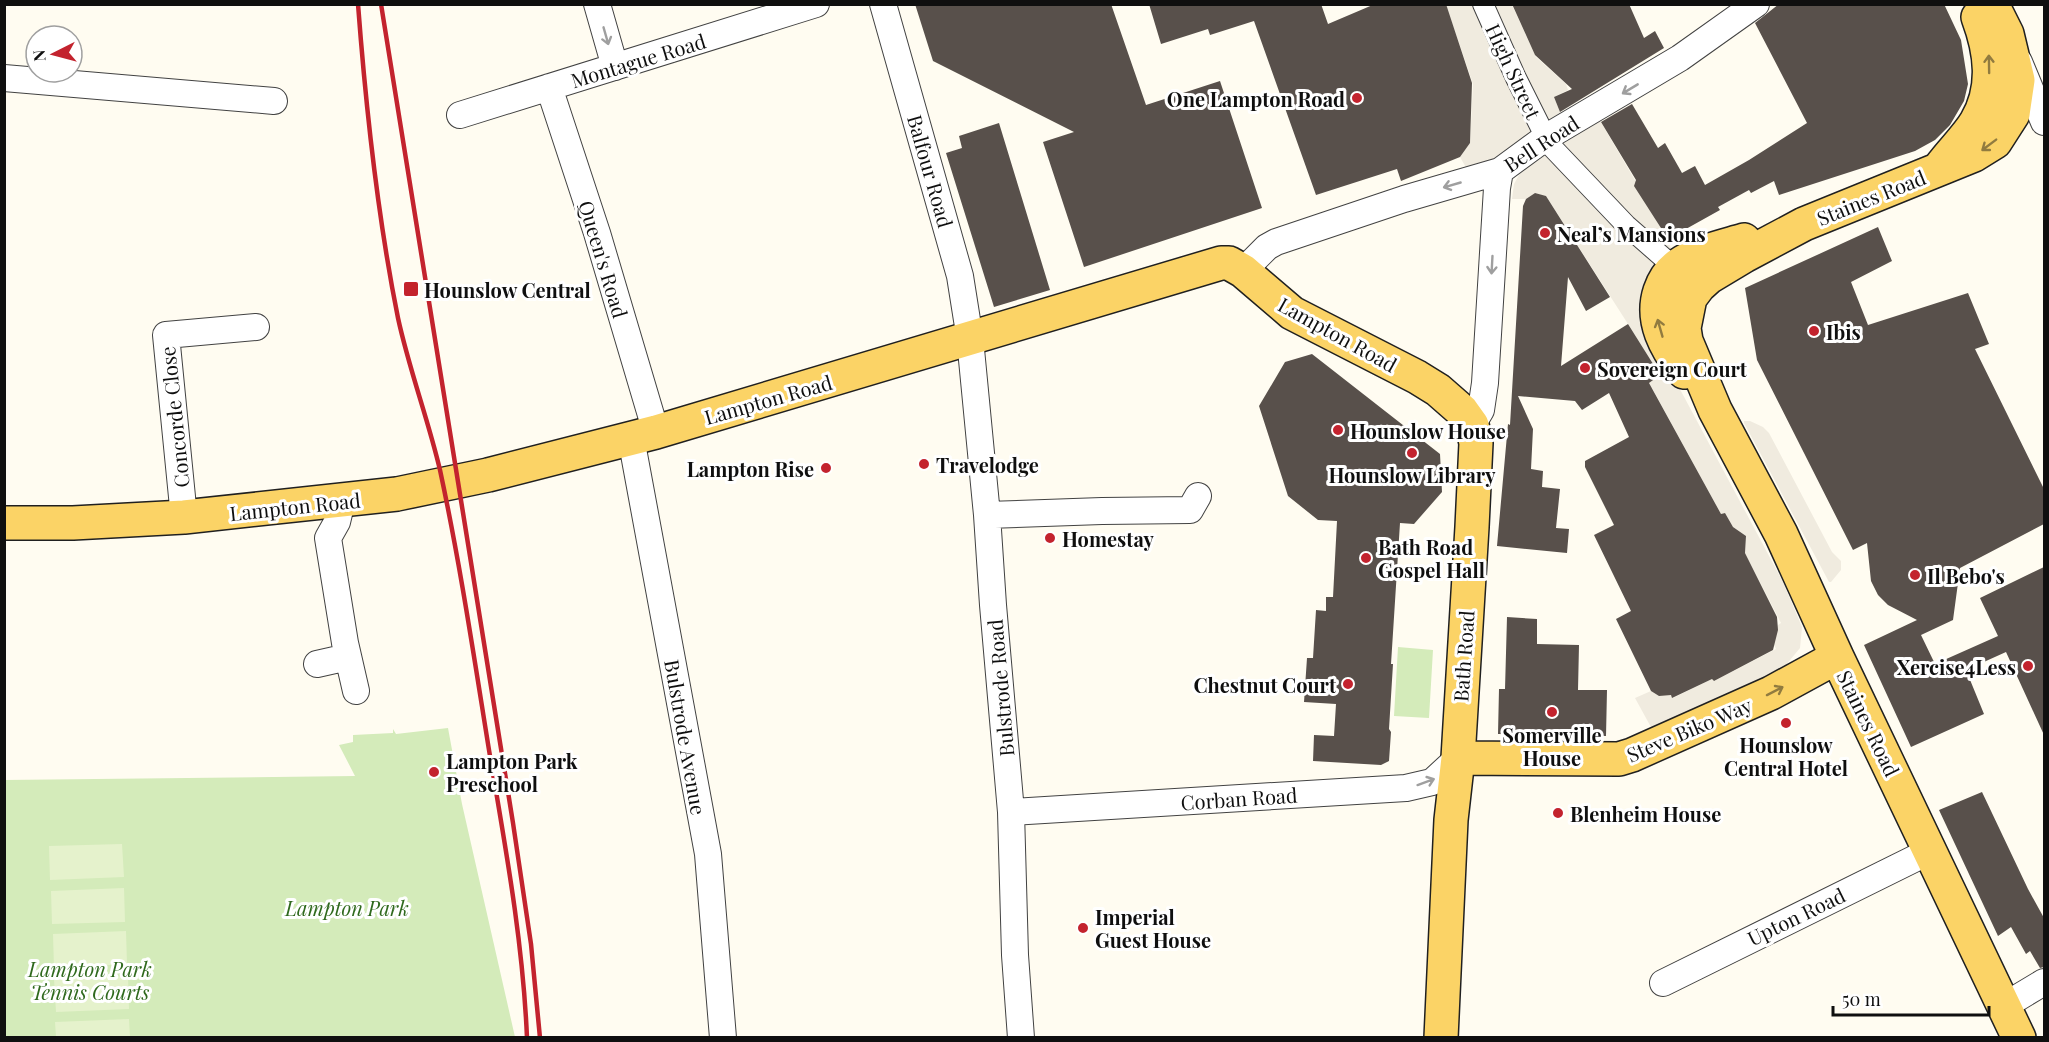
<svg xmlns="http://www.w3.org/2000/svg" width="2049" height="1042" font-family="'Playfair Display',serif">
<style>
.green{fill:#d4ebba}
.pitch{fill:#e5f2cc}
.plaza{fill:#f0ebdf}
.building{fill:#58504b}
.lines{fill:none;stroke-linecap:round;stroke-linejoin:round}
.pedestrian-casing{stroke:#424242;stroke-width:22}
.minor-casing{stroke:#424242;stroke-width:28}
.primary-casing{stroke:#202020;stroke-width:36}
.pedestrian{stroke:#fff;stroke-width:20}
.minor{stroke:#fff;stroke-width:26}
.primary{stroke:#fbd366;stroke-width:33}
.rail{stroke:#c3232e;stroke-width:4.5}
.oneway{stroke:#9f9f9f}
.oneway2{stroke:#917b3f}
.poi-dot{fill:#c3232e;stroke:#fff;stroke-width:2}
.labels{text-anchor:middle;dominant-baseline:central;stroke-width:6;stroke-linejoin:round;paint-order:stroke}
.street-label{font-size:20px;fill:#0f0f0f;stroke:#fff}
.poi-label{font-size:20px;font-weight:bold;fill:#0f0f0f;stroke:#fff;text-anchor:start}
.park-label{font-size:20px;font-style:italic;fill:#2f691d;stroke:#fff}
</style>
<rect width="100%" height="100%" fill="#fffcf1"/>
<path class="green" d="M1398 647 1433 650 1429 718 1394 716Z
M448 728 462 804 515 1037H5L4 780 355 776 339 745 353 742V735L393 733V729L396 734Z"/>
<path class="pitch" d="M122 844 124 877 50 880 49 846Z
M124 888 125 922 52 924 51 891Z
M126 931 127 964 54 968 53 934Z
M128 976 129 1009 56 1012 54 979Z
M129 1019 130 1037H56L55 1022Z"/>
<path class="plaza" d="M1446 5H1512L1536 57 1566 84 1568 90 1554 97 1564 121 1507 154 1468 171 1460 157 1470 143 1473 84Z
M1599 119 1662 226 1657 230 1663 242 1667 240 1674 254 1651 335 1783 582 1802 627 1800 648 1776 677 1752 683 1652 729 1635 698 1651 691 1659 696 1669 693 1673 698 1712 679 1714 681 1776 649 1772 641 1778 625 1781 623 1745 553 1746 536 1733 527 1725 513 1721 514 1652 388 1645 386 1660 375 1628 324 1546 196 1535 193 1526 199H1512L1514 184 1525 164Z
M1750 421 1763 427 1769 433 1832 552 1841 561V570L1831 582H1829L1744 423V421Z"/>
<path class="building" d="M915 4H1111L1146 105 1220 81 1262 208 1084 267 1043 142 1074 132 933 61Z
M1149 4H1321L1328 24 1375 4H1446L1472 83 1470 143 1460 157 1401 181 1397 169 1316 195 1254 21 1210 35 1208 29 1161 44Z
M1512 4H1629L1644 38 1655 31 1664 48 1560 112 1554 97 1572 89 1535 55Z
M1779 4H1944L1961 40 1968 84 1964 101 1950 125 1935 140 1915 151 1779 195 1774 181 1751 193 1749 190 1718 207 1720 210 1668 239 1634 186 1636 180 1601 122 1632 104 1658 148 1665 143 1682 173 1695 166 1705 185 1749 160 1807 123 1755 23Z
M999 123 1050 290 994 307 946 153 962 148 959 136Z
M1535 193 1546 196 1610 297 1586 311 1568 277 1561 366 1628 324 1660 375 1649 383 1721 514 1725 513 1733 527 1746 536 1745 553 1777 617 1778 630 1773 650 1714 681 1712 679 1672 698 1671 695 1659 696 1651 691 1616 619 1631 611 1594 535 1614 525 1585 467V461L1629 437 1609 393 1582 410 1575 401 1518 396 1533 429 1531 469 1543 471 1542 487 1560 489 1556 528 1569 529 1567 553 1497 546 1508 424 1510 425 1523 206 1526 199Z
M1878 227 1892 261 1851 282 1868 325 1968 293 1989 344 1975 349 2044 489V524L1960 568 1953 620 1921 635 1935 664 1998 636 1980 598 2044 567V735L2006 652 1966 670 1984 714 1911 747 1864 645 1917 620 1888 605 1878 595 1871 581 1867 543 1853 550 1757 360 1745 288Z
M1312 354 1440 454 1442 492 1414 524 1400 523 1391 664H1393L1389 729 1391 732 1389 761 1381 765 1313 761 1314 735 1334 736 1336 704 1304 702 1307 658H1313L1316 610 1326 611V597H1333L1337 521 1318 520 1288 496 1259 406 1285 362Z
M1507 617 1537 619V644L1579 645 1578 690H1607L1606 736 1498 734 1499 689H1505Z
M1982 792 2028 889 2044 918V967L2040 968 2030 951 2026 954 2011 927 1998 936 1939 810Z"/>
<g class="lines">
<defs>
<path id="pedestrian" d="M1483 4 1516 78 1549 144 1626 225 1666 260"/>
<path id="minor" d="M597 4 615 67
M883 4 960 276 970 339 987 515 993 605 1011 812 1015 955 1021 1038
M2019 62 2044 122
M4 78 274 101
M549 87 597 233 656 432
M460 115 816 4
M1243 271 1267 247 1276 242 1404 199 1500 171 1545 138 1680 58 1756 4
M1472 425 1481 410 1485 383 1497 188 1500 171
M631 438 708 854 723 1038
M342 501 337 522 328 538 345 643 356 691
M987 515 1102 511 1190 510 1198 496
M184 517 166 335 256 327
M317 664 348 657
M1011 812 1406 788 1432 782 1458 758
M1663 983 1930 851
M2004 1006 2044 982"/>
<path id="primary" d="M1992 4 2007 34 2018 80 2013 114 1995 142 1974 155 1804 224 1744 256 1709 277 1699 286 1690 298 1684 328 1686 341 1715 410 1781 534 1837 657 2019 1038
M1941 166C1952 151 1967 137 1976 122 1996 88 1991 52 1978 17
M1684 372C1666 348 1650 321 1660 291 1664 279 1671 269 1683 262 1701 251 1724 246 1744 240
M4 523H73L184 517 397 494 488 475 656 432 1221 263H1229L1243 271 1292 313 1417 377 1438 390 1462 411 1472 425 1476 443 1472 527 1458 758 1451 820 1441 1038
M1458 758 1619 759 1632 755 1771 693 1837 657"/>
</defs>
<use href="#pedestrian" class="pedestrian-casing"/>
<use href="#minor" class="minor-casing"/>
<use href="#primary" class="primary-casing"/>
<use href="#pedestrian" class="pedestrian"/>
<use href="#minor" class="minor"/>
<use href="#primary" class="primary"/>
<path class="rail" d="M358 4C366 110 377 214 398 318 409 369 428 419 440 470 460 563 474 657 489 750 505 845 523 941 527 1038
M381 4 513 823 531 944 540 1038"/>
</g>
<defs><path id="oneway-shaft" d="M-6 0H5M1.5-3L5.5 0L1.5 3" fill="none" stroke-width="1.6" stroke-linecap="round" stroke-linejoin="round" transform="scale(1.5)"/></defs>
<g class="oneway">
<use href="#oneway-shaft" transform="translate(606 36) rotate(74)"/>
<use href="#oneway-shaft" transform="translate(1630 89) rotate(149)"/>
<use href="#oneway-shaft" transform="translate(1452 185) rotate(164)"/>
<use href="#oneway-shaft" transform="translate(1492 265) rotate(93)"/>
<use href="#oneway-shaft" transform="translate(1426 782) rotate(-20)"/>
</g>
<g class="oneway2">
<use href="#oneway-shaft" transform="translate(1989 64) rotate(-91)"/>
<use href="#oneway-shaft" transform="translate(1989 145) rotate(143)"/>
<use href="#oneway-shaft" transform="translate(1660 328) rotate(-106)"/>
<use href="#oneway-shaft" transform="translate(1775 691) rotate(-27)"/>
</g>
<g class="poi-dot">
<circle cx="1357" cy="98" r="6"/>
<circle cx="1545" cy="233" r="6"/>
<rect x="403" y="281" width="16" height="16" rx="3"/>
<circle cx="1814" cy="331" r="6"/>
<circle cx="1585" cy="368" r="6"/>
<circle cx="1338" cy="430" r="6"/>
<circle cx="1412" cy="453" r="6"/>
<circle cx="924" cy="464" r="6"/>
<circle cx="826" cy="468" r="6"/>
<circle cx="1050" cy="538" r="6"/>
<circle cx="1366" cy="558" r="6"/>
<circle cx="1915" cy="575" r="6"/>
<circle cx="2028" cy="666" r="6"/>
<circle cx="1348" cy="684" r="6"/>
<circle cx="1552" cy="712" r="6"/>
<circle cx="1786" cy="723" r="6"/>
<circle cx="434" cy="772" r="6"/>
<circle cx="1558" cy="813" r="6"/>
<circle cx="1083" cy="928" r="6"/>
</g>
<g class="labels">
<g class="street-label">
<text transform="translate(638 60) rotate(-17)">Montague Road</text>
<text transform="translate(1514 71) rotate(65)">High Street</text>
<text transform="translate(1541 143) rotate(-33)">Bell Road</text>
<text transform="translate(931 171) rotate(74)">Balfour Road</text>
<text transform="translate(1871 197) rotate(-22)">Staines Road</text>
<text transform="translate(604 259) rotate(73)">Queen's Road</text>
<text transform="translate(1338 334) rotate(29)">Lampton Road</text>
<text transform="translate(768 399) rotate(-16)">Lampton Road</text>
<text transform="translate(174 417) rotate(-96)">Concorde Close</text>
<text transform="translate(295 506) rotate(-6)">Lampton Road</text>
<text transform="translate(1463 656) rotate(-86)">Bath Road</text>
<text transform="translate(1000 688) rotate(-95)">Bulstrode Road</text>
<text transform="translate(1869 723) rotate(64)">Staines Road</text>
<text transform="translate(1689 729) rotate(-23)">Steve Biko Way</text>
<text transform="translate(686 737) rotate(80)">Bulstrode Avenue</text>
<text transform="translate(1239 798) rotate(-4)">Corban Road</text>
<text transform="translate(1796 916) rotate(-26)">Upton Road</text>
</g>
<g class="poi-label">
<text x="1345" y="98" text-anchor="end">One Lampton Road</text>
<text x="1557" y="233">Neal’s Mansions</text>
<text x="424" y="289">Hounslow Central</text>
<text x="1826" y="331">Ibis</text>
<text x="1597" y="368">Sovereign Court</text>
<text x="1350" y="430">Hounslow House</text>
<text x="936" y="464">Travelodge</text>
<text x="814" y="468" text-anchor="end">Lampton Rise</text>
<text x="1412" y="474" text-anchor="middle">Hounslow Library</text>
<text x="1062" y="538">Homestay</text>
<text x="1378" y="546">Bath Road<tspan x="1378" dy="23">Gospel Hall</tspan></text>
<text x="1927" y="575">Il Bebo's</text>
<text x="2016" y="666" text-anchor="end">Xercise4Less</text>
<text x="1336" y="684" text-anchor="end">Chestnut Court</text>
<text x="1552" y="734" text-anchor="middle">Somerville<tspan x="1552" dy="23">House</tspan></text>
<text x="1786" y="744" text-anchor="middle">Hounslow<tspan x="1786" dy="23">Central Hotel</tspan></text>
<text x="446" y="760">Lampton Park<tspan x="446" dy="23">Preschool</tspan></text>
<text x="1570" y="813">Blenheim House</text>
<text x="1095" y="916">Imperial<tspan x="1095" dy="23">Guest House</tspan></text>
</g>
<g class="park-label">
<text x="347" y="907">Lampton Park</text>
<text x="90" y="968">Lampton Park<tspan x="90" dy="23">Tennis Courts</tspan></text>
</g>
</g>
<rect width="2049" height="1042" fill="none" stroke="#0f0f0f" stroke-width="12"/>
<g transform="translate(54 54) rotate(264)"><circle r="28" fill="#ffffff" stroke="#9f9f9f" stroke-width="1.5"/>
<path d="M0-4.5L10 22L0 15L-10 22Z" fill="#c3232e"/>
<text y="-9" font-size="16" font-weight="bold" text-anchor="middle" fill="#0f0f0f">N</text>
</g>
<path d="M1833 1006v9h156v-9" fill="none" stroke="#0f0f0f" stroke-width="3"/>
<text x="1842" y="1006" font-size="18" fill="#0f0f0f" stroke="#ffffff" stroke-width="4.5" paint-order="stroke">50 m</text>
</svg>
